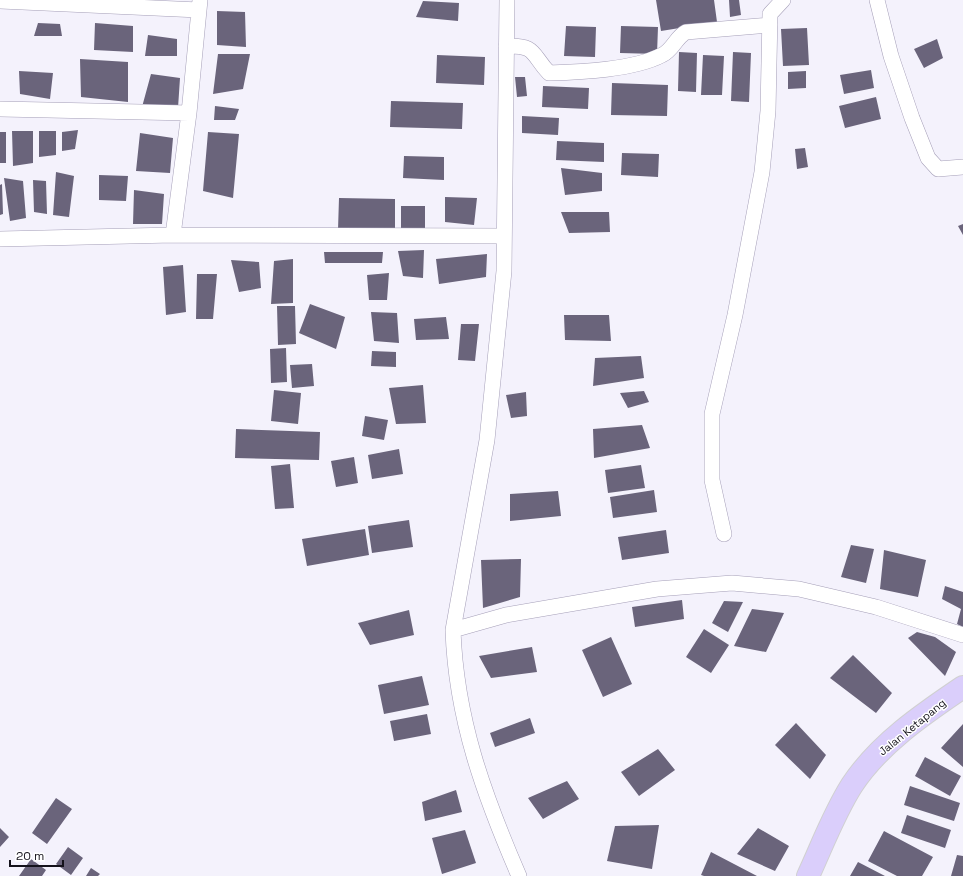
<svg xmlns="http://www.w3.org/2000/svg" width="963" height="876" font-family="'Space Grotesk',sans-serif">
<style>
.building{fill:#6a647b}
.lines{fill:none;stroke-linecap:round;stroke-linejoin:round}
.minor-casing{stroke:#a59fb8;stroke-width:16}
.primary-casing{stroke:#d0d0d1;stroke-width:24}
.minor{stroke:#fff;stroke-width:15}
.primary{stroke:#dacefb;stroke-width:22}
.labels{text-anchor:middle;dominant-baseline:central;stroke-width:3;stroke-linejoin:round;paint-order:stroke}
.street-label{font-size:11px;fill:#14121b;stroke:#fff}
</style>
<rect width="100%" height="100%" fill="#f4f2fc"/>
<path class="building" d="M656 0H714L717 22 661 31Z
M729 0H739L741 15 730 17Z
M423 1 459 3 458 21 416 17Z
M217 11 245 12 246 47 217 45Z
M38 23 60 24 62 36H34Z
M95 23 133 26V52L94 50Z
M566 26 596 27 595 57 564 56Z
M621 26 658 27 657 54 620 53Z
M807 28 809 65 783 66 781 29Z
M148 35 177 39V56H145Z
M937 39 943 58 924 68 914 49Z
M679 52 697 53 696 92 678 91Z
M733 52 751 53 749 102 731 101Z
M218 54H250L243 89 213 94Z
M437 55 485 57 484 85 436 83Z
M703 55 724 56 722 95H701Z
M80 59 128 62V102L81 97Z
M871 70 874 88 844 94 840 75Z
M19 71 53 73 50 99 20 94Z
M806 71V88L788 89V72Z
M151 74 180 78 178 108 142 107Z
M515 77H525L527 96 517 97Z
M612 83 668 85 667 116 611 115Z
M543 86 589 88 588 109 542 107Z
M876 97 881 119 845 128 839 106Z
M391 101 463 103 462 129 390 127Z
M215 106 239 109 235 120H214Z
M522 116 559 118 558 135 522 133Z
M78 130 75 149 62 151V132Z
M12 131H33V163L13 166Z
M39 131H56V155L39 157Z
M0 132H6V163H0Z
M208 132 239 134 233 198 203 191Z
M140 133 173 138 170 173 136 171Z
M557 141 604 143V162L556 160Z
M805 148 808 167 797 169 795 149Z
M622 153 659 154 658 177 621 175Z
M404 156 444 157V180L403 178Z
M561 168 602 173V191L565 195Z
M56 172 74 176 69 217 53 215Z
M99 175 128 176 126 201 99 200Z
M4 178 23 181 26 218 10 221Z
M33 180 46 181 47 214 34 212Z
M2 184 3 214 0 215V185Z
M134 190 164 194 162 224H133Z
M445 197 477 198 474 225 445 222Z
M339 198 395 199V232L338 230Z
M401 206H425V229H401Z
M561 212H609L610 232 569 233Z
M963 224V235L958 226Z
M424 250 423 278 403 276 398 251Z
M324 252H383L382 263H325Z
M487 254 486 277 439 284 436 259Z
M293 259V303L271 304 274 261Z
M231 260 259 262 261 288 239 292Z
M183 265 186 312 166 315 163 267Z
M389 273 387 300H369L367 275Z
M197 274H217L213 319H196Z
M310 304 345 317 336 349 299 333Z
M277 306H295L296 344 278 345Z
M371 312 397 313 399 343 374 341Z
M564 315H609L611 341 565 340Z
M446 317 449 339 416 340 414 319Z
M461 324H479L475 361 458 360Z
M286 348 287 382 271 383 270 349Z
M372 351 396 352V367L371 366Z
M641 356 644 378 593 386 595 358Z
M312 364 314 386 292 388 290 365Z
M423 385 426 423 396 424 389 388Z
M274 390 301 393 298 424 271 421Z
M644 391 649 402 628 408 620 393Z
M526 392 527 416 511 418 506 395Z
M365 416 388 420 384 440 362 436Z
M642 425 650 448 594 458 593 429Z
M236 429 320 432 319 460 235 458Z
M399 449 403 474 372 479 368 455Z
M354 457 358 483 336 487 331 461Z
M290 464 294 508 275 509 271 466Z
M641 465 645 488 608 493 605 470Z
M654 490 657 512 613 518 610 497Z
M558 491 561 516 510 521V494Z
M409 520 413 547 372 553 368 526Z
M365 529 369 555 307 566 302 539Z
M666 530 669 553 622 560 618 537Z
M851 545 874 549 866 583 841 577Z
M884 550 926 560 918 597 880 589Z
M521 559 520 597 483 608 481 560Z
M945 586 963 592V627L957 624 961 609 942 599Z
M682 600 684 619 635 627 632 607Z
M724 601 743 602 728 632 712 623Z
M752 609 784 613 766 652 734 646Z
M409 610 414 635 370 645 358 623Z
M704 629 729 645 711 673 686 657Z
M917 632 935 637 956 652 945 676 908 638Z
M611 637 632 684 603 697 582 650Z
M532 647 537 672 491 678 479 656Z
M853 655 892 693 876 713 830 678Z
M422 676 429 705 384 714 378 685Z
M427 714 431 734 394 741 390 721Z
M530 718 535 733 495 747 490 733Z
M796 723 826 755 810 779 775 745Z
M963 724V767L941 748Z
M658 749 675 770 639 796 621 772Z
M925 757 961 776 950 796 915 776Z
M567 781 579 799 543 819 528 798Z
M910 786 960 803 954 821 904 805Z
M456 790 462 812 425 821 422 802Z
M56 798 72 809 47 844 32 833Z
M907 815 951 830 945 848 901 833Z
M659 825 652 869 607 861 615 826Z
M0 828 9 837 0 847Z
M758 828 789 846 775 871 737 854Z
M465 830 476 863 442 874 432 838Z
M884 831 933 857 922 876H897L868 861Z
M68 847 83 858 71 875 56 864Z
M711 852 757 876H704L701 875Z
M957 855 963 856V876H951Z
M31 859 46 870 42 876H19Z
M858 862 885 876H850Z
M91 868 100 874 98 876H86Z"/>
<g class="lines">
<defs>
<path id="minor" d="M507 0 504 271 487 440 453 630C456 719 484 795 519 876
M877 0 891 56 912 118 928 158 938 169 963 167
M0 1 199 10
M506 46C537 45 531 54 549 73 581 72 633 70 662 55 673 50 676 37 686 32L770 25
M0 109 189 113
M173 235 189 113 200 0
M0 239 173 235 504 236
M724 534 712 480V414L735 315 762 172 768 111 770 14 783 0
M453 630 506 615 657 589 732 583 799 589 876 607 963 635"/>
<path id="primary" d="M808 876C822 846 834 813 852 785 879 744 923 714 963 687"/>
</defs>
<use href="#minor" class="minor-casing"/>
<use href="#primary" class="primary-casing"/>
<use href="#minor" class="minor"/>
<use href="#primary" class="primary"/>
</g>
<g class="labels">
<g class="street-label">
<text transform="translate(912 727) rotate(-39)">Jalan Ketapang</text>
</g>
</g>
<path d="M10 860v6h53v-6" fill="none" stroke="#14121b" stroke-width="2"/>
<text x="16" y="860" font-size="12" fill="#14121b" stroke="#ffffff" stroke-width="3" paint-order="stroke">20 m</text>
</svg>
